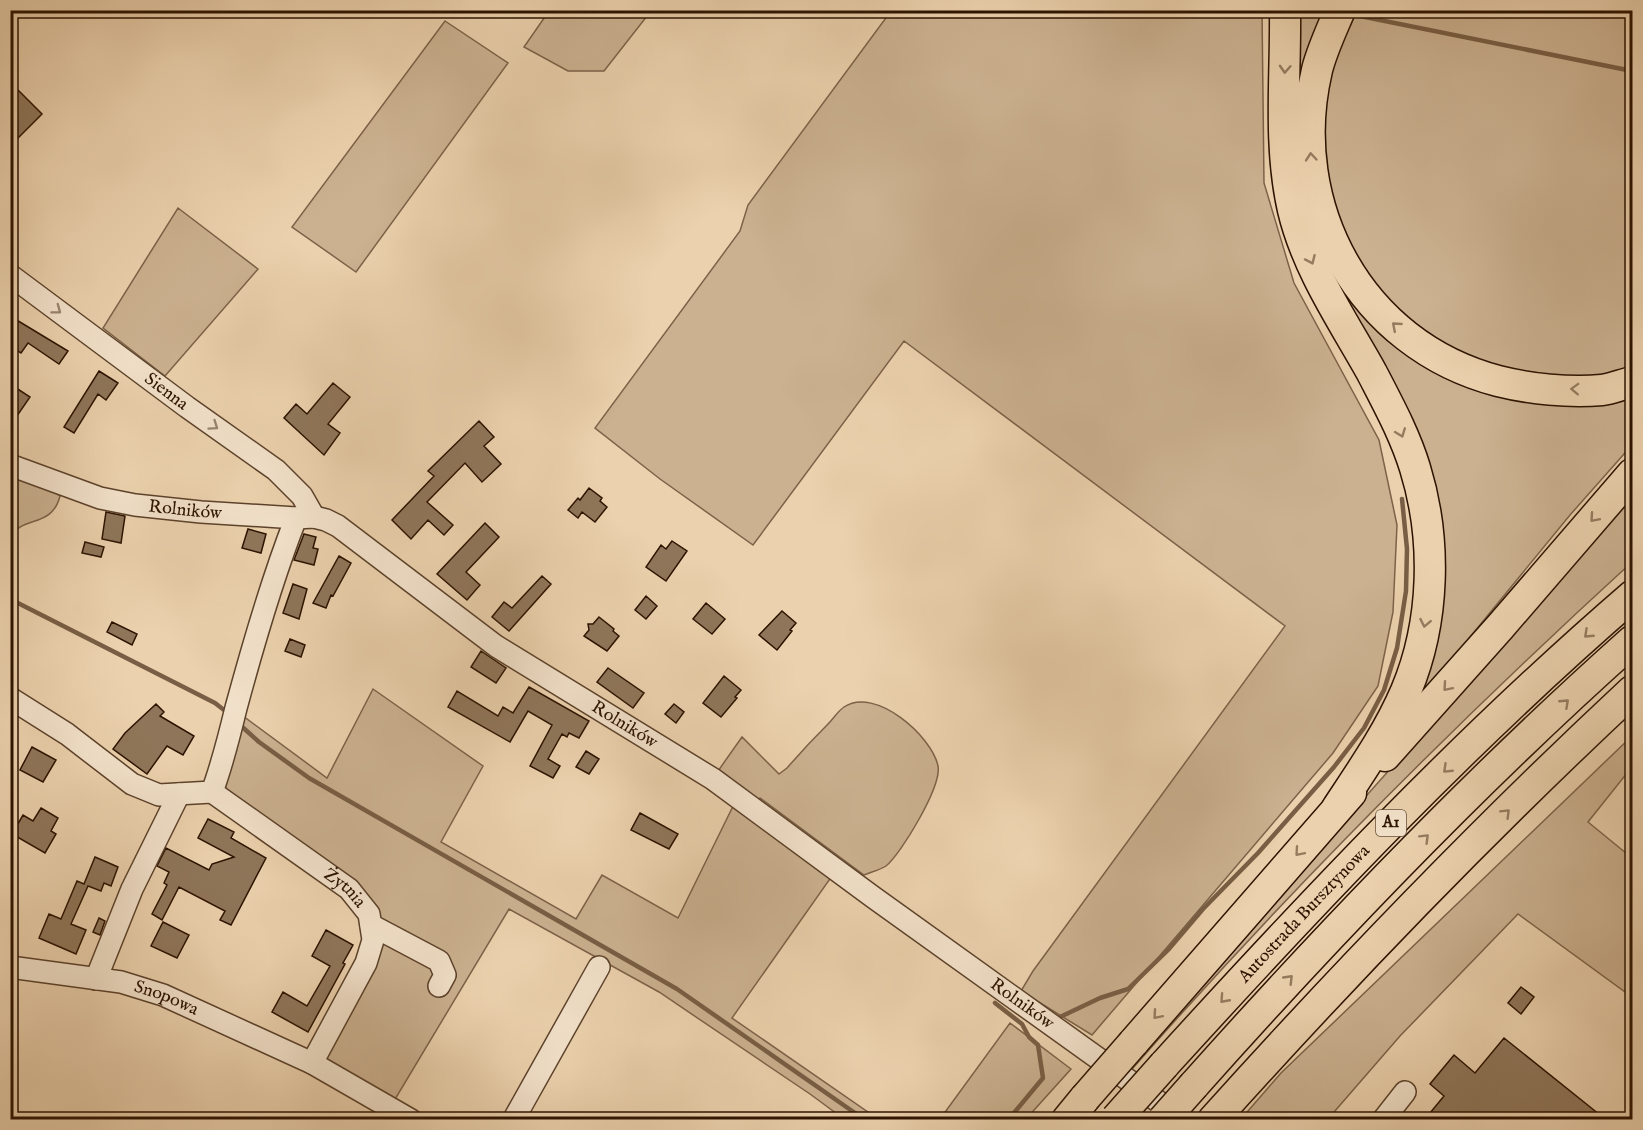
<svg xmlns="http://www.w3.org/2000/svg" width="1643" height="1130" font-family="'IM FELL English',serif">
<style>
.green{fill:#cbb190;stroke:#7c6248;stroke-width:1.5}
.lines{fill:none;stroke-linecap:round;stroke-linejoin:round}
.stream{stroke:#785e44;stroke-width:4.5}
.building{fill:#8f765a;stroke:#2c1300;stroke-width:1.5}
.minor-casing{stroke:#5c422b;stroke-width:24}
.highway-casing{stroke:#2c1300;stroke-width:33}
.minor{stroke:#f2e1ca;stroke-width:21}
.highway{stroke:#ebd1ad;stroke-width:30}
.highway-bridge-casing{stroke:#2c1300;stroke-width:33;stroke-linecap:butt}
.highway-bridge{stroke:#ebd1ad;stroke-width:30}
.oneway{stroke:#957c5f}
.oneway2{stroke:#99846f}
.labels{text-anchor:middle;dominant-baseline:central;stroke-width:4.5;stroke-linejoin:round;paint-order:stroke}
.shield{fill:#f2e1ca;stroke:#67513d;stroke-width:1.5}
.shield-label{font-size:16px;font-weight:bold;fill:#2c1300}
.street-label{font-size:18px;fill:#2c1300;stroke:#f2e1ca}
</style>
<rect width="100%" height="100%" fill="#ebd1ad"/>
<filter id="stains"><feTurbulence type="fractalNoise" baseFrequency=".00333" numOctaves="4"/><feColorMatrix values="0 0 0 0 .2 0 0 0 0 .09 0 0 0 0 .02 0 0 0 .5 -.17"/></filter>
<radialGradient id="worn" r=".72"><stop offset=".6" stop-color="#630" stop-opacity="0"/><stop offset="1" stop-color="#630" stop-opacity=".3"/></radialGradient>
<path class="green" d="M549 11V10L651 11 604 71H568L524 47Z
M891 11H1262L1264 183 1294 283 1379 440 1397 525 1393 612 1378 686 1333 753 1092 1035 1021 991 1033 971 1285 626 904 341 753 545 660 479 595 428 740 231 748 205Z
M1297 11H1329L1306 190 1429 362 1632 391V445L1570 515 1425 692 1419 689 1442 552 1333 282 1297 175Z
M1352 11H1632V370L1597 379H1544L1490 367 1414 328 1381 297 1340 235 1319 152 1324 75Z
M445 21 508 63 356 272 292 227Z
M178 208 258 269 165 376 103 328Z
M11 476 50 488 60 496C52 529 20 515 11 538Z
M1632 498V562C1457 722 1290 889 1133 1068L1127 1064Z
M373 689 483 766 441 842 576 919 602 875 678 918 741 790 718 771 742 737 779 774 787 768C800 753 814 738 828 724 833 719 838 711 844 707 875 686 932 736 938 766 942 786 901 854 886 866 880 870 871 872 864 875L760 798 749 812 832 876 732 1018 878 1119H844L810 1094 659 992 509 909 388 1111 314 1070 371 965 372 909 225 789 243 716 327 778Z
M1632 736V771L1627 773 1588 822 1632 858V997L1518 914 1400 1036 1328 1119H1241L1281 1073Z
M1010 1023 1071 1069 1026 1119H940Z"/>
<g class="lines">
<path class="stream" d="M1360 16 1632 71
M10 599 215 703 224 710
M239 724 259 742 309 778 677 989 865 1120
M995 1003 1022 1024 1029 1037 1038 1045 1043 1078 1008 1120
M1060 1017 1100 998 1128 989 1168 950 1203 909 1258 853 1334 767 1364 728 1384 690 1397 648 1406 591 1407 549 1402 499"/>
</g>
<path class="building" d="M18 90 42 114 10 146V98Z
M10 316 68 351 59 364 28 343 21 353 10 346Z
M99 371 118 383 106 400 98 394 74 433 64 427Z
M333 383 350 397 328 424 340 433 324 455 284 418 296 404 307 414Z
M10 384 30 397 10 426Z
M479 421 494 437 484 446 501 464 482 482 465 463 427 502 453 525 444 535 428 520 411 539 392 520 434 476 428 471Z
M589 488 602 498 600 501 607 507 595 522 582 512 578 518 568 510 578 498 580 500Z
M106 512 125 516 121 543 102 539Z
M485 523 499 537 466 572 480 585 467 600 437 574Z
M248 529 266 534 261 553 242 548Z
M304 534 316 537 313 548 318 549 314 565 294 560Z
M672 541 687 551 666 581 646 567 661 545 666 549Z
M85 542 104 547 101 557 82 553Z
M339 556 351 563 333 596 331 595 326 608 313 603Z
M542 576 551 584 509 631 492 617 504 602 512 608Z
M293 584 307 589 299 619 283 613Z
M646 596 657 606 646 619 635 610Z
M706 603 725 619 712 634 693 619Z
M782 611 796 623 790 630 792 631 777 650 759 635Z
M599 617 614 629 613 631 619 636 607 651 584 636 589 630 588 624H593Z
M112 622 137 634 132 645 107 632Z
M290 639 305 645 301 657 285 651Z
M481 651 506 668 496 683 471 667Z
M608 668 644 693 633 708 597 682Z
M724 676 741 690 735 697 737 698 721 717 703 703Z
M529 687 589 721 579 738 569 733 567 737 562 734 548 759 560 766 553 778 530 766 552 725 528 711 510 742 448 707 457 691 498 716 503 707 513 713Z
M156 704 164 712 160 716 194 736 183 755 167 746 147 774 113 749 125 733Z
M674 704 684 712 676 723 665 714Z
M32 747 56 760 43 782 20 770Z
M586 751 599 759 589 774 576 767Z
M41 808 58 818 51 831 56 834 45 853 12 834 23 815 33 821Z
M640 813 678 834 669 849 631 830Z
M208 819 234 832 231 838 266 858 231 925 220 920 225 911 179 887 162 920 152 914 167 885 164 883 169 872 157 866 166 848 209 870 212 864 234 857 198 838Z
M95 857 118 867 111 886 104 883 101 891 88 886 71 924 86 930 76 954 39 938 49 914 61 919 77 881 84 884Z
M99 918 105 921 100 935 93 932Z
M163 922 189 935 177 958 151 946Z
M326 930 353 945 343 963 345 964 308 1032 272 1012 283 992 307 1006 330 966 312 956Z
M1521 987 1534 997 1521 1014 1508 1003Z
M1504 1038 1605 1119H1425L1444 1096 1430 1084 1454 1055 1475 1073Z"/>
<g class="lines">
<defs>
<g id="minor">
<path id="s1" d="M10 275 187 407 276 470 302 496 314 517"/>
<path id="s2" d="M10 465 100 498 135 505 201 512 296 518 314 517 326 520 338 526 496 646 713 779 873 897 1184 1120"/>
<path d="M10 698 67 734 132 784 159 795 212 792C222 765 229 737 236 708 253 645 272 579 296 518"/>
<path id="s3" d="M212 792 349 889 369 914 373 940 366 963 312 1063"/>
<path d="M371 925 439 961 445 975 439 986"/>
<path id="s4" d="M10 967 121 982 163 995 312 1063 411 1120"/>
<path d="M96 979 132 889 179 794"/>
<path d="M518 1120 515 1117 599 967"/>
<path d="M1383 1120 1405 1092"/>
</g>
<g id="highway">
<path d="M1285 10C1286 77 1278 144 1293 210 1307 269 1343 321 1372 373 1388 404 1405 435 1415 468 1437 539 1435 622 1406 691 1388 733 1362 770 1337 808"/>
<path d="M1340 10C1332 29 1322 50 1317 70 1285 206 1360 345 1498 381 1530 389 1569 393 1602 390 1612 389 1623 384 1632 382"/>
<path d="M1385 756 1500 627 1632 474"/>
<path d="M1133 1043 1351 793"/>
<path id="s5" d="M1164 1065C1313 901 1465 740 1632 596"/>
<path d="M1194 1085C1333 929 1477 779 1632 641"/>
<path d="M1067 1120 1085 1098"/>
<path d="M1213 1120C1347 971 1486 827 1632 691"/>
</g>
</defs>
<use href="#minor" class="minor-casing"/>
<use href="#highway" class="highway-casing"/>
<use href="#minor" class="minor"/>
<use href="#highway" class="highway"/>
<defs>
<path id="highway-bridge" d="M1085 1098 1133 1043
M1116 1119 1164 1065
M1163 1120 1194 1085"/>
</defs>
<use href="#highway-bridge" class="highway-bridge-casing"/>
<use href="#highway-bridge" class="highway-bridge"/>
</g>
<defs><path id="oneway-chevron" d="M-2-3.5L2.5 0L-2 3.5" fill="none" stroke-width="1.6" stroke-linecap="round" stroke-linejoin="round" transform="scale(1.5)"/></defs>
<g class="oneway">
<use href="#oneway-chevron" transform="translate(1285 69) rotate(93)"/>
<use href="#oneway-chevron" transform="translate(1311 157) rotate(-95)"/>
<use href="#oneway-chevron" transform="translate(1311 260) rotate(66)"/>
<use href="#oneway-chevron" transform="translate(1396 326) rotate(-139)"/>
<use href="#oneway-chevron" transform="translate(1575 389) rotate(-178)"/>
<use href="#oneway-chevron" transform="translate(1401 433) rotate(69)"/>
<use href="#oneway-chevron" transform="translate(1594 518) rotate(131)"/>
<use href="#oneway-chevron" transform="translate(1425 623) rotate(101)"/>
<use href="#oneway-chevron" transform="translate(1588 634) rotate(137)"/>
<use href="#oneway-chevron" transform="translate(1447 687) rotate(131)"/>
<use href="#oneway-chevron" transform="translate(1565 703) rotate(-43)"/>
<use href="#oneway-chevron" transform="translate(1447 769) rotate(136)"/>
<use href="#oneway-chevron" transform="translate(1506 813) rotate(-45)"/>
<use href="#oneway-chevron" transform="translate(1425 838) rotate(-45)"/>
<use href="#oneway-chevron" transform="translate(1299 852) rotate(131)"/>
<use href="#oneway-chevron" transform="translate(1289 979) rotate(-46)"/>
<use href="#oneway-chevron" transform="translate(1224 999) rotate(132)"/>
<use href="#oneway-chevron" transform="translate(1157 1015) rotate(131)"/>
</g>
<g class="oneway2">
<use href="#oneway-chevron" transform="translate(57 310) rotate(37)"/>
<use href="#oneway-chevron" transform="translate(214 426) rotate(35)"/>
</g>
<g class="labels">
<rect class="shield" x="1376" y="810" width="30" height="26" rx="4.5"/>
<g class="shield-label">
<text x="1391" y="823">A1</text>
</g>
<g class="street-label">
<text stroke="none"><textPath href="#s1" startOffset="195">Sienna</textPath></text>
<text stroke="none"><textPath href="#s2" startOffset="182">Rolników</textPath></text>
<text stroke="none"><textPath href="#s2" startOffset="686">Rolników</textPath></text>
<text stroke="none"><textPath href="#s3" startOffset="164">Żytnia</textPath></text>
<text stroke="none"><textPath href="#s5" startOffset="206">Autostrada Bursztynowa</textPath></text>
<text stroke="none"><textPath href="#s4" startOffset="160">Snopowa</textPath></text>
<text stroke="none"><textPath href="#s2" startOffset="1172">Rolników</textPath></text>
</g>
</g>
<rect width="1643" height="1130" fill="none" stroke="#ebd1ad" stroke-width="36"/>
<rect x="12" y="12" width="1619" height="1106" fill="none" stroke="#2c1300" stroke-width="3"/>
<rect x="18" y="18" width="1607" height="1094" fill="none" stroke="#2c1300" stroke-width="1.5"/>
<rect width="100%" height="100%" filter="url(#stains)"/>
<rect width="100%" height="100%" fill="url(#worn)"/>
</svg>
